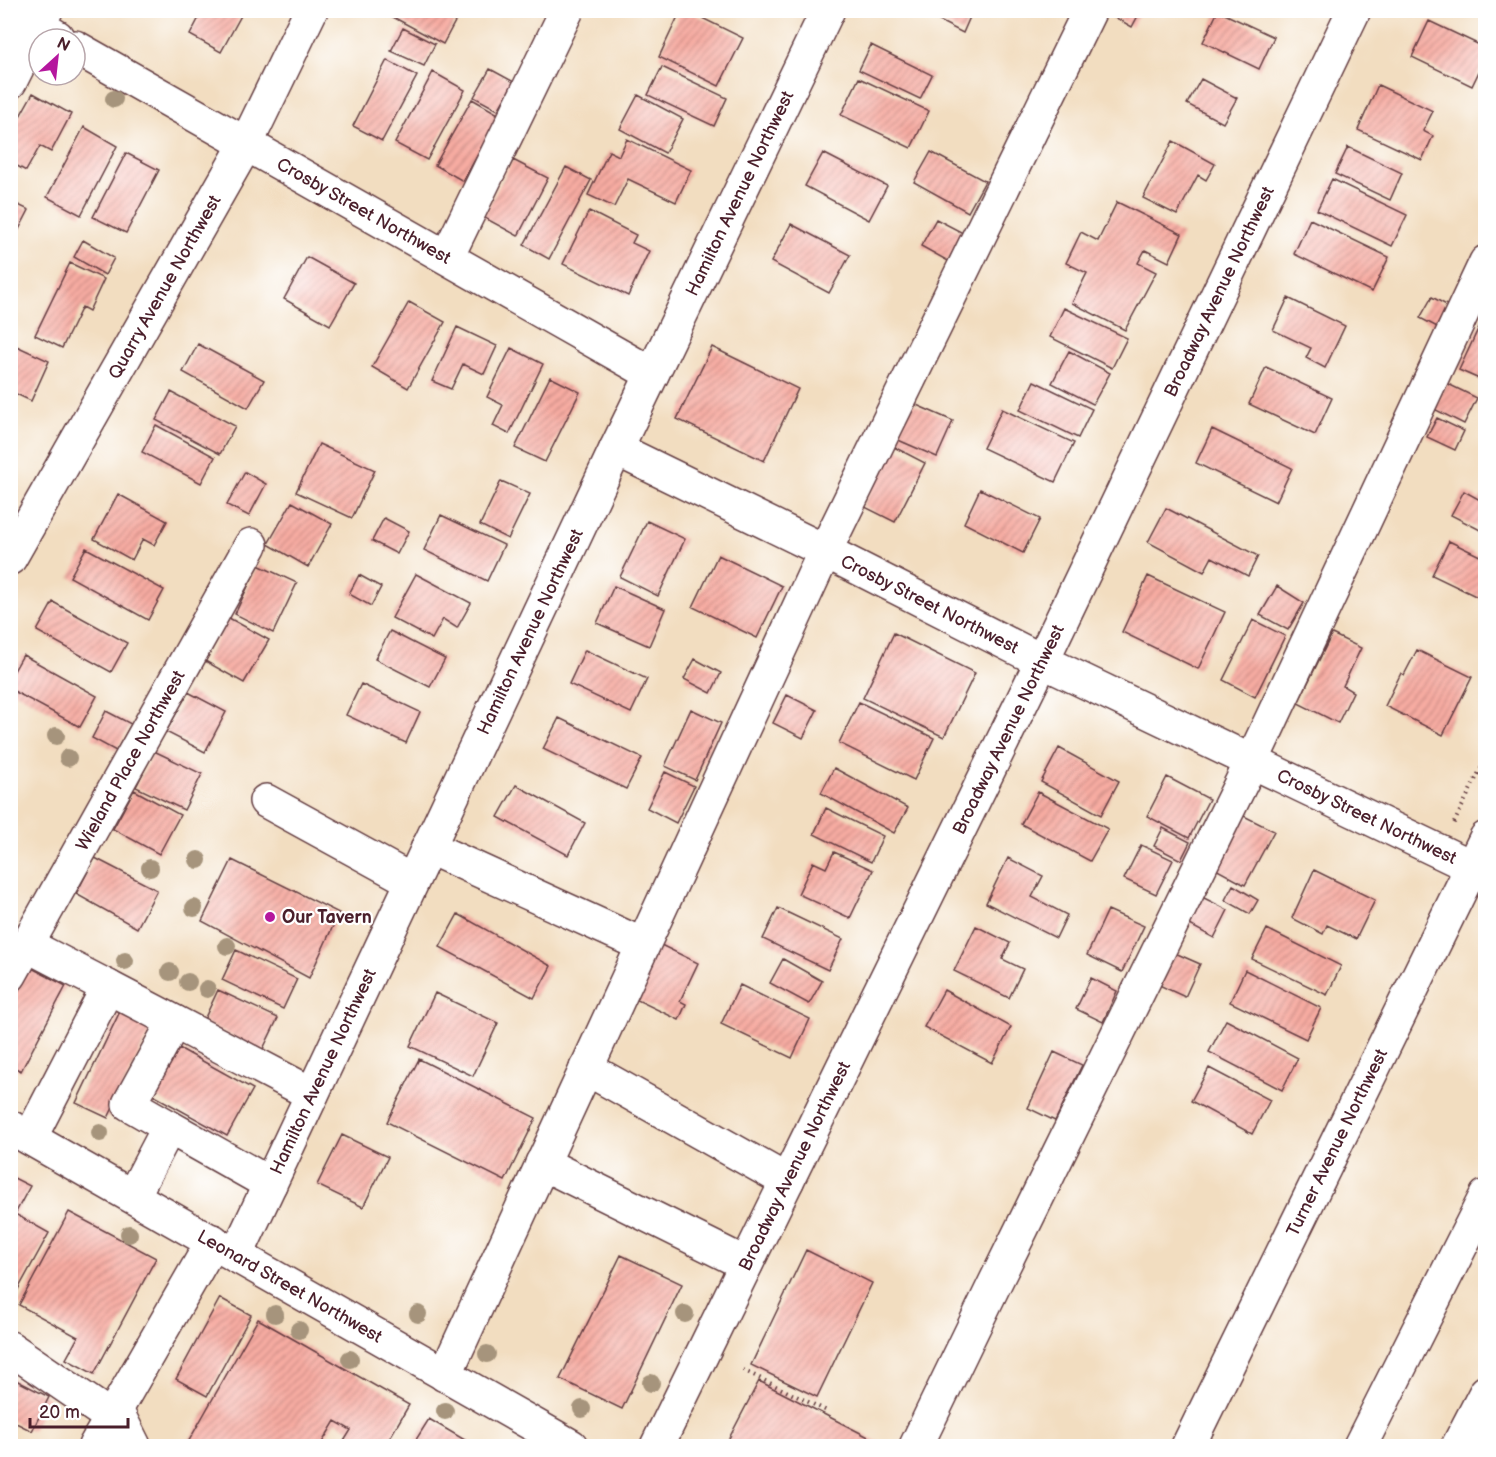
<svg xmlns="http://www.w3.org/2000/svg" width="1496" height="1457" font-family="'Balsamiq Sans',sans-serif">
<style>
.building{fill:url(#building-hatch)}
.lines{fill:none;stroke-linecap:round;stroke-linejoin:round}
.minor-casing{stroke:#633c41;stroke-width:36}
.major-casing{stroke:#633c41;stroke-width:36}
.highway-casing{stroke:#633c41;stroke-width:36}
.path{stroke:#633c41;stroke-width:4;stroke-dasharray:1.5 4.5;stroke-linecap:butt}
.minor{stroke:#fff;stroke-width:33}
.major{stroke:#fff;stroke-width:33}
.highway{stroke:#fff;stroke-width:33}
.tree{fill:#a6947b}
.poi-dot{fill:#b5179e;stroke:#fff;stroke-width:2}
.labels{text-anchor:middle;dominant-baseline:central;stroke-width:4.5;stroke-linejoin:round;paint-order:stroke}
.street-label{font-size:18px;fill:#4a1f2b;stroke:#fff}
.poi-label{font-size:18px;font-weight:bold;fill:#4a1f2b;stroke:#fff;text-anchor:start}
</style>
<defs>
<pattern id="building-hatch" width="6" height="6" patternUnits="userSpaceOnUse" patternTransform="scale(1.5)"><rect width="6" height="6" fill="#f7aca2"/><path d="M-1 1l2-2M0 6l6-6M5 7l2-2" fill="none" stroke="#ca8b84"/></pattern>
</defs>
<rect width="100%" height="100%" fill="#fff"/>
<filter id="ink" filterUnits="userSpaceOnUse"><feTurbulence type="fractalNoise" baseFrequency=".0167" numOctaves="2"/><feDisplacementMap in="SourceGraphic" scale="12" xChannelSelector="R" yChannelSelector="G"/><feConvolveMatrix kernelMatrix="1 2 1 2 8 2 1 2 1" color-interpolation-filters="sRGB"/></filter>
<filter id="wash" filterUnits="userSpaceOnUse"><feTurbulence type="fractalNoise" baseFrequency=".008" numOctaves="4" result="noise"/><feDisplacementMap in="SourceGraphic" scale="24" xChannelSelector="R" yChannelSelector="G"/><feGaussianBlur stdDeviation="1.35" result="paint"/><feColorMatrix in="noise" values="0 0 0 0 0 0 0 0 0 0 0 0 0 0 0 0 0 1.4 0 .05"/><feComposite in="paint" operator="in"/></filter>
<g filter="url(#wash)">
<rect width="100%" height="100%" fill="#f2ddc0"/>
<g id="blocks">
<path class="building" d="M203 10H244L221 52 190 35Z
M380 10H447L458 16 443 44Z
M681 10H686L743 38 719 86 659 57Z
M918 10H973L963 33Z
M1102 10H1141L1132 27Z
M1218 11 1274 37 1259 69 1203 42Z
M1429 21 1486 48V57L1472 86 1412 57Z
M403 28 435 44 424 66 391 51Z
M871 45 932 75 920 99 859 70Z
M387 60 417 76 382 141 353 126Z
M662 67 727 98 714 126 648 95Z
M490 69 514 82 498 110 474 97Z
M433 72 465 90 427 160 395 143Z
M859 78 929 111 911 148 841 115Z
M1201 79 1237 98 1223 123 1187 104Z
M1378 85 1433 111 1423 131 1433 136 1422 160 1358 130Z
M33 93 71 114 51 152 40 146 26 171 10 162V134Z
M638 95 683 119 665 153 620 129Z
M472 99 500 115 463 181 435 165Z
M84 127 117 146 81 215 47 197Z
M627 139 691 170 676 202 628 179 614 207 588 195 609 151 619 156Z
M1173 141 1215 164 1206 180 1198 175 1177 215 1143 198Z
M1348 147 1402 173 1390 200 1335 174Z
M931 152 985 181 968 212 914 182Z
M126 153 159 170 126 233 93 217Z
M823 153 887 186 869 220 805 186Z
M513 160 548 178 518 236 483 217Z
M566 167 591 180 549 259 524 245Z
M1332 179 1407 215 1392 246 1317 210Z
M10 201 29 210 14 239 10 238Z
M1117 202 1182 234 1169 262 1145 250 1138 263 1156 272 1125 330 1072 303 1087 273 1066 263 1081 232 1098 241Z
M589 211 636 235 632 243 649 251 628 296 563 264Z
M936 219 963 233 948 261 921 246Z
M1310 219 1389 257 1372 292 1294 254Z
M791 224 850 255 829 293 771 262Z
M83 240 114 258 105 275 74 257Z
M307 257 354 283 330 325 284 299Z
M70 263 104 279 89 311 82 307 62 348 35 335Z
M1432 297 1452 308 1441 329 1420 318Z
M1288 298 1345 326 1325 368 1306 358 1311 348 1273 330Z
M409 302 445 322 408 388 372 367Z
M1064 308 1127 338 1112 368 1050 337Z
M1480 325 1486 327V382L1459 370Z
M457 327 497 346 484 374 463 364 451 389 432 381Z
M10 343 49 361 31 401 10 391Z
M198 344 264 380 248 408 183 372Z
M712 347 798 389 764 461 677 419Z
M511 348 543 364 509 434 493 426 503 405 487 397Z
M1069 351 1110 373 1093 404 1052 383Z
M1266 367 1332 398 1315 435 1249 404Z
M550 377 580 392 545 462 515 448Z
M1034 381 1092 409 1078 438 1020 410Z
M1446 383 1477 398 1464 424 1434 409Z
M171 392 235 426 220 454 156 420Z
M912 403 953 421 937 457 896 439Z
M1002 409 1074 443 1055 482 983 448Z
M1437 418 1464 431 1455 450 1427 437Z
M156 425 215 457 201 483 142 452Z
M1212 429 1292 468 1276 502 1196 463Z
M319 444 375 470 352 518 296 492Z
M892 446 925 463 895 522 863 506Z
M245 472 266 484 249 516 227 505Z
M501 481 530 494 508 539 480 525Z
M980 489 1040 519 1023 553 964 523Z
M1486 489V533L1451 515 1464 491 1480 500Z
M118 494 167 521 154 545 143 539 132 560 94 539Z
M292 502 332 524 308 567 268 544Z
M1166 508 1258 556 1248 576 1212 557 1204 572 1148 542Z
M441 515 504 545 487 581 424 550Z
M384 518 409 531 397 554 372 541Z
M647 521 685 539 658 596 620 577Z
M1449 541 1486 559V601L1432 575Z
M86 548 164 590 148 620 70 577Z
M718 555 782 586 757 638 693 607Z
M258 565 297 583 273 633 235 614Z
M416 574 471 603 457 628 443 619 432 639 392 618Z
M359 575 381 587 371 606 349 594Z
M1148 576 1225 612 1198 669 1122 632Z
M614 586 665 609 649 646 597 623Z
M1277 586 1304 603 1288 630 1260 615Z
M53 602 127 643 111 672 37 631Z
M229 618 269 640 244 683 205 661Z
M1253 620 1285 636 1255 697 1223 680Z
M390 631 445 659 430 687 375 659Z
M894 633 975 673 944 737 863 698Z
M1332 634 1361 648 1343 686 1353 692 1338 723 1298 703Z
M585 650 647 679 631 713 569 684Z
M1417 650 1472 677 1443 735 1385 706 1401 673 1404 675Z
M23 655 97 696 80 727 10 689V678Z
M695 659 721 673 711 693 684 679Z
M361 684 420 712 406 743 346 715Z
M188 692 226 712 205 752 166 732Z
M787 695 817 710 803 738 773 723Z
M859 702 934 738 914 780 839 743Z
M691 709 721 723 695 780 665 766Z
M106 711 131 724 116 751 92 738Z
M559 718 642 758 626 789 543 749Z
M1059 748 1119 781 1101 815 1041 782Z
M154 751 202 774 184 810 136 787Z
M834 768 908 808 894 833 821 793Z
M665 772 694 786 676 823 647 808Z
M1167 777 1209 799 1189 838 1147 816Z
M516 785 585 823 568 855 498 817Z
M134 790 180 815 159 854 113 829Z
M1038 792 1108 829 1090 861 1021 824Z
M826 808 883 836 871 862 814 834Z
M1238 813 1274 831 1245 885 1210 866Z
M1163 828 1190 842 1181 860 1154 846Z
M1141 845 1173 860 1156 894 1124 879Z
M834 852 873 870 850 918 798 894 813 862 826 868Z
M95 858 157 890 137 928 76 894Z
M1008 858 1043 876 1032 897 1067 915 1056 938 986 903Z
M232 860 339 913 309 978 202 921Z
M1314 870 1375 900 1356 939 1327 925 1323 934 1292 918Z
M1233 885 1258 900 1250 914 1225 900Z
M1202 897 1228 910 1214 938 1188 924Z
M778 908 843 939 828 970 763 939Z
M1108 910 1144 926 1122 972 1087 955Z
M458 914 551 966 534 998 440 947Z
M976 926 1010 943 1002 959 1023 969 1009 998 954 971Z
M1267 929 1341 966 1327 995 1252 959Z
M659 944 698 963 680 1001 686 1004 679 1020 633 998Z
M236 950 297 979 283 1009 222 980Z
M1175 953 1200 964 1185 997 1159 985Z
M783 959 822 981 809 1004 770 983Z
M24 964 66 986 21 1071 10 1065V990Z
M1245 970 1321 1008 1306 1039 1230 1002Z
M1091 978 1117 991 1103 1022 1076 1009Z
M740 985 810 1019 792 1058 721 1024Z
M218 990 278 1018 262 1051 203 1022Z
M944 990 1011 1027 992 1063 924 1027Z
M435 993 498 1023 473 1076 410 1046Z
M124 1003 156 1018 108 1118 76 1103Z
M1226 1020 1298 1058 1282 1090 1209 1052Z
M179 1048 253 1089 227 1136 153 1095Z
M1054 1052 1082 1065 1055 1121 1028 1108Z
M419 1059 536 1118 505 1181 387 1122Z
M1209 1068 1270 1100 1252 1134 1191 1101Z
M342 1135 388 1157 363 1207 317 1185Z
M10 1176 30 1186 15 1214 49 1233 10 1304Z
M69 1212 156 1258 94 1374 66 1359 78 1337 19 1305Z
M806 1250 872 1283 817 1397 751 1365Z
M621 1255 682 1284 622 1409 560 1379Z
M220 1298 251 1315 207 1396 176 1379Z
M258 1319 409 1405 385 1446H341L351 1430 335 1421 320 1446H186Z
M10 1377 49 1397 32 1431 10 1420Z
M759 1381 886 1446H725Z
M429 1419 475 1446H412Z"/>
</g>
</g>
<g filter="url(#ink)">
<use href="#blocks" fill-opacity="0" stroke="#633c41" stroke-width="1.5"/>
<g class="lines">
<defs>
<g id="minor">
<path d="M12 10 57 37"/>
<path id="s1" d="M75 47 652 374"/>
<path d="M10 82 46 10"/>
<path d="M447 257 567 10"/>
<path id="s2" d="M616 449 825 551 1042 661 1472 867"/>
<path id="s3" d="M10 558 246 144 311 10"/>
<path d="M266 801 412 881"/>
<path d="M428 847 643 945"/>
<path d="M27 945 108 987 30 1138"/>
<path id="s4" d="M10 975 251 545"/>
<path d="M108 987 312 1094"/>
<path d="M586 1068 787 1181"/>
<path d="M169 1127 129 1104 174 1022"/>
<path d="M542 1163 746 1264"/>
<path d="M133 1196 169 1127 270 1184"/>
<path id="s5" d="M236 1256 616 449 828 10"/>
<path d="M10 1348 112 1418"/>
<path d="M445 1375 825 551 1090 10"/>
<path d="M116 1410 134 1446"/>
<path d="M95 1446 213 1241"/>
<path id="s6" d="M657 1446 1042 661 1354 10"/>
<path d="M916 1446 994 1285 1251 763 1486 262"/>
</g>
<g id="major">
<path id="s7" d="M10 1127 571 1446"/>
<path id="s8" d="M1188 1446 1486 838"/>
</g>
<path id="highway" d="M1360 1446 1486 1196
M1458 1446 1486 1392"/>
</defs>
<use href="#minor" class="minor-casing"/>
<use href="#major" class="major-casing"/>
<use href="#highway" class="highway-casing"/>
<path class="path" d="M1454 823 1486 758
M743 1370 827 1411"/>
<use href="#minor" class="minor"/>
<use href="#major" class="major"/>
<use href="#highway" class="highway"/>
</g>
<g class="tree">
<circle cx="114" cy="99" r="9"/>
<circle cx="56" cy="736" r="9"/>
<circle cx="68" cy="758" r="9"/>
<circle cx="198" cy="860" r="9"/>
<circle cx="150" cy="868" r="9"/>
<circle cx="194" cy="908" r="9"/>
<circle cx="227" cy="946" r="9"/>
<circle cx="125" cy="961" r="9"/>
<circle cx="170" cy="972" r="9"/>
<circle cx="188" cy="982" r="9"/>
<circle cx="207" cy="989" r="9"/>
<circle cx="100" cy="1133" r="9"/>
<circle cx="129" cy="1234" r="9"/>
<circle cx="275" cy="1314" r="9"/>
<circle cx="418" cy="1314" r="9"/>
<circle cx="685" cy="1314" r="9"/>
<circle cx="299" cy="1330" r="9"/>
<circle cx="487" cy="1354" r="9"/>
<circle cx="350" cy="1359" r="9"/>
<circle cx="651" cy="1383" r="9"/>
<circle cx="582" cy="1409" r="9"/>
<circle cx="445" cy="1411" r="9"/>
</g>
</g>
<circle class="poi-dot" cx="270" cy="917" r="6"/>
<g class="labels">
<g class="street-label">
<text stroke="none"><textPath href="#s5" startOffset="1176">Hamilton Avenue Northwest</textPath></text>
<text stroke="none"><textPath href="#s1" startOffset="332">Crosby Street Northwest</textPath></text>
<text stroke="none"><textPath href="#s3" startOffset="312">Quarry Avenue Northwest</textPath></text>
<text stroke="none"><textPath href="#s6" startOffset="1284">Broadway Avenue Northwest</textPath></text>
<text stroke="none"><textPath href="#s2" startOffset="350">Crosby Street Northwest</textPath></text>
<text stroke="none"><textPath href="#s5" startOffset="690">Hamilton Avenue Northwest</textPath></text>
<text stroke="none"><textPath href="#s6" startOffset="798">Broadway Avenue Northwest</textPath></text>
<text stroke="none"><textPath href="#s4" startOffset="246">Wieland Place Northwest</textPath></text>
<text stroke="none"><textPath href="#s2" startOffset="836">Crosby Street Northwest</textPath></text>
<text stroke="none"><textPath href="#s5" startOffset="204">Hamilton Avenue Northwest</textPath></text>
<text stroke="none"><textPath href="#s8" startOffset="338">Turner Avenue Northwest</textPath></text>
<text stroke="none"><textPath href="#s6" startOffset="312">Broadway Avenue Northwest</textPath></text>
<text stroke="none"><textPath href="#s7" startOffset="322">Leonard Street Northwest</textPath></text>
</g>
<g class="poi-label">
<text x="282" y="917">Our Tavern</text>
</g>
</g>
<rect width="1496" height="1457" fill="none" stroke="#fff" stroke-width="36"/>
<g transform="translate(57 57) rotate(27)"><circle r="28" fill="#ffffff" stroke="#b7a5aa" stroke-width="1.5"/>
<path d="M0-4.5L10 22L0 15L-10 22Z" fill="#b5179e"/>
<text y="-9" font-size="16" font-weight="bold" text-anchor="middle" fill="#4a1f2b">N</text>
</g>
<path d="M30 1418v9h98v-9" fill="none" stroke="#4a1f2b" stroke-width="3"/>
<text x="39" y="1418" font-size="18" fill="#4a1f2b" stroke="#ffffff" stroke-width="4.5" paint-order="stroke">20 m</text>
</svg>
